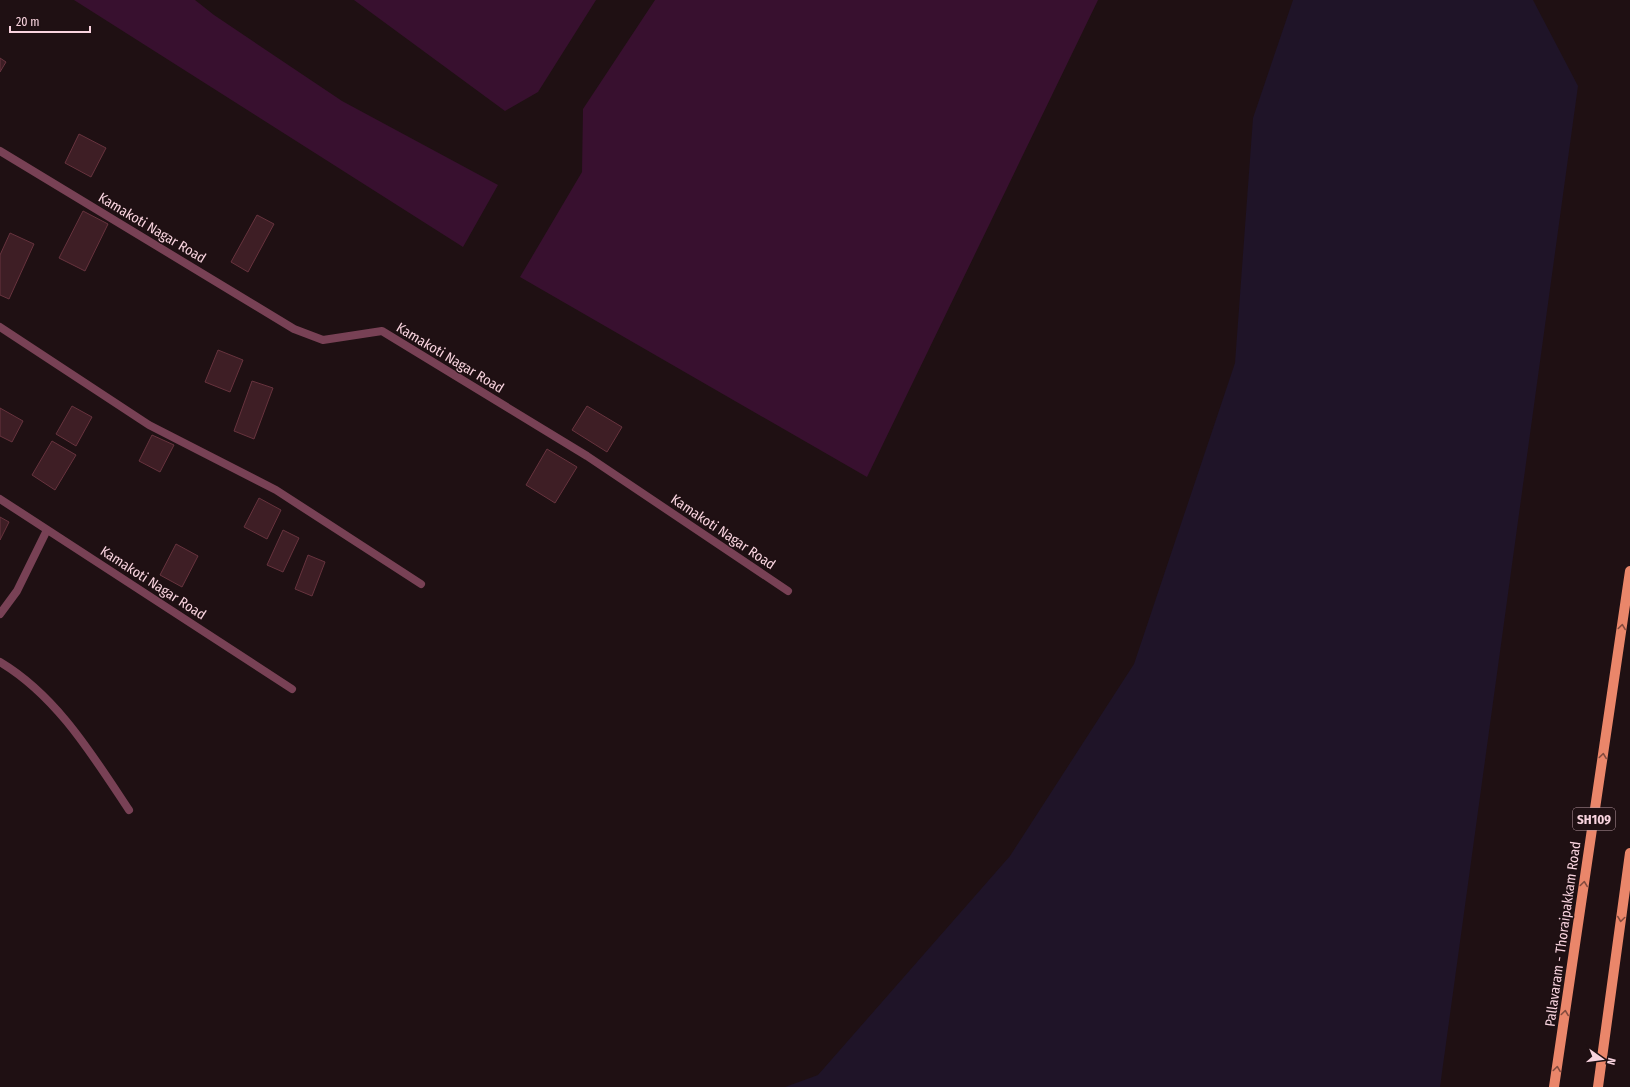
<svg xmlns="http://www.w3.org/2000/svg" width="1630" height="1087" font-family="'Fira Sans Condensed',sans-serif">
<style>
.green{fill:#1f1428}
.water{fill:#38102f}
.building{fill:#3e1e25;stroke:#67333e}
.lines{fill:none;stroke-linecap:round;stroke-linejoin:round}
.minor{stroke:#784155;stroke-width:8}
.primary{stroke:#ea866a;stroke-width:10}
.oneway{stroke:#844b3e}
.labels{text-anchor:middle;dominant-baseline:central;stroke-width:3;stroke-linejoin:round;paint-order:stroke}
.shield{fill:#1f1013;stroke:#b899a2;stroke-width:1}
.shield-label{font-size:13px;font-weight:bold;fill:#f9d4df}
.street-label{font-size:14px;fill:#f9d4df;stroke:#1f1013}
</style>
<rect width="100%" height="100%" fill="#1f1013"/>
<path class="green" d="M1293 0H1533L1578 86 1440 1087H785L818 1075 1010 856 1134 664 1235 363 1253 118Z"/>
<path class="water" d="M74 0H195L214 15 342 101 498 185 463 247Z
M354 0H596L538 92 505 111Z
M655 0H1098L867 477 520 277 582 172 583 109Z"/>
<path class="building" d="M0 58 6 62 0 72Z
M79 134 106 148 91 177 65 163Z
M83 211 108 224 85 271 59 258Z
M257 215 274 224 248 272 231 262Z
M10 233 34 244 9 299 0 295V255Z
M218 350 243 360 230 392 205 382Z
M252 381 273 388 254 439 234 431Z
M72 406 92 417 76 446 56 434Z
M587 406 622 427 607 452 572 430Z
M0 408 23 421 12 442 0 436Z
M152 435 174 445 160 472 139 461Z
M52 441 76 455 55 490 32 475Z
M547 449 577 467 555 503 526 485Z
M259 498 281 510 267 539 244 527Z
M0 517 9 522 0 540Z
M283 530 299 538 283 572 267 565Z
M176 544 198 556 182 587 160 575Z
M308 555 325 562 312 596 295 589Z"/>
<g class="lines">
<path class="minor" d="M0 151 294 329 323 340 382 331 587 456 788 591
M0 327 149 425 276 490 421 584
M0 499 292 689
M0 614 17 591 47 530
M0 662C57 696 93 756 129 810"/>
<path class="primary" d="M1554 1087 1630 571
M1598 1087 1630 853"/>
</g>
<defs><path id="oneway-chevron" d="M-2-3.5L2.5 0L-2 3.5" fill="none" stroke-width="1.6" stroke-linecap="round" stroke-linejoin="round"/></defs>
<g class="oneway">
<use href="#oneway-chevron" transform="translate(1622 627) rotate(-82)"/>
<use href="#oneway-chevron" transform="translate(1603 756) rotate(-82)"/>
<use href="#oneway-chevron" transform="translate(1584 884) rotate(-82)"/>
<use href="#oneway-chevron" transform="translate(1621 919) rotate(98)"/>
<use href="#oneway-chevron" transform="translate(1565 1013) rotate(-82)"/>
<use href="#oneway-chevron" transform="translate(1557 1069) rotate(-82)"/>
</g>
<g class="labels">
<rect class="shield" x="1573" y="808" width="42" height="22" rx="3"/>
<g class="shield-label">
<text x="1594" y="819">SH109</text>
</g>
<g class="street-label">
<text transform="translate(152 228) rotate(31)">Kamakoti Nagar Road</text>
<text transform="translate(450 358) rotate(31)">Kamakoti Nagar Road</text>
<text transform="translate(723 532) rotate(34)">Kamakoti Nagar Road</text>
<text transform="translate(153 583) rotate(33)">Kamakoti Nagar Road</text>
<text transform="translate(1563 934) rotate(-82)">Pallavaram - Thoraipakkam Road</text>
</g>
</g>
<g transform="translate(1602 1059) rotate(104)" stroke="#1f1013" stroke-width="3" paint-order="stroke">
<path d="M0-3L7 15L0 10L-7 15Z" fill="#f9d4df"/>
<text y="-6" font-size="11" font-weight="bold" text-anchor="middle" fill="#f9d4df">N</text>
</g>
<path d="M10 26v6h80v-6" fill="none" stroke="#f9d4df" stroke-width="2"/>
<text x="16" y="26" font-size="12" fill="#f9d4df" stroke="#1f1013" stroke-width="3" paint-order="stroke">20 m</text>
</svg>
